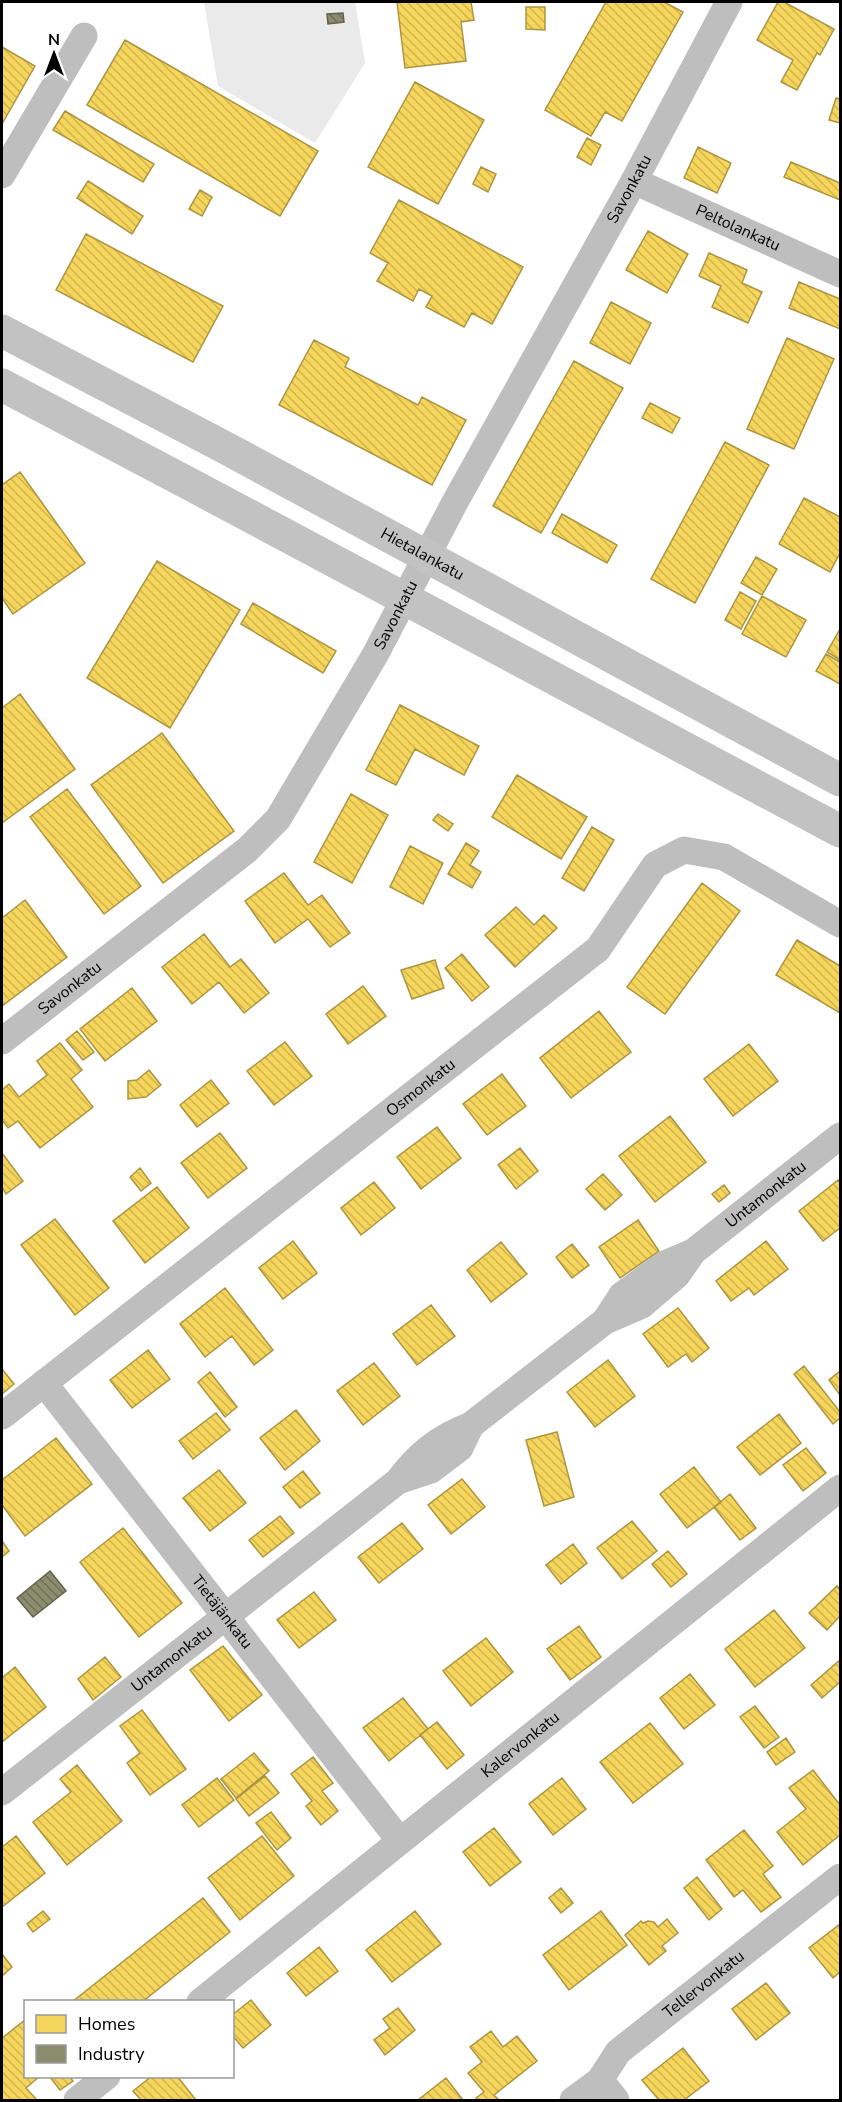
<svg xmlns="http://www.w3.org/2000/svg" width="842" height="2102" font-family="'Nunito Sans',sans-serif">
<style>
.green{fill:#eaeaea}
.homes{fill:url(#homes-back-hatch);stroke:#ac9540;stroke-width:1.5}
.industry{fill:url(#industry-back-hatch);stroke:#62624d;stroke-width:1.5}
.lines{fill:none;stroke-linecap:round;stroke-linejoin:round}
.minor{stroke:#bebebe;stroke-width:27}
.secondary{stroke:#c2c2c2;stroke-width:33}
.labels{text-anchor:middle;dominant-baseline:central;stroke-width:6;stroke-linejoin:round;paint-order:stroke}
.street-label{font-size:16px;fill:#000;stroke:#fff}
</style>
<defs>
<pattern id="homes-back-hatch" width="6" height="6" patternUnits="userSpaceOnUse" patternTransform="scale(1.5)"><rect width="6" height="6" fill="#f6d55c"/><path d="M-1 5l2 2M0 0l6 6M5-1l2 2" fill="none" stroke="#d1b54e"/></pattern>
<pattern id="industry-back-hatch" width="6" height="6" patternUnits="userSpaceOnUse" patternTransform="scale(1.5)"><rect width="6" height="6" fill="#8c8c6e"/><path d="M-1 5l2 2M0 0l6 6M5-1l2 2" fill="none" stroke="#707058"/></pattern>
</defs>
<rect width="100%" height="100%" fill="#fff"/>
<path class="green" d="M204 2H355L365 63 315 143 218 86Z"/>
<path class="homes" d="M397 2H471L474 20 461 22 466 61 405 68Z
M606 2H664L683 12 622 121 605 112 591 136 545 110Z
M778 2H784L834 29 820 55 817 53 797 90 781 82 793 60 757 40Z
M526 7H545V30L526 29Z
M125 40 318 151 280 216 87 105Z
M2 47 35 66 2 124Z
M415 82 484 120 438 204 368 167Z
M836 98 840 99V123L829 120Z
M65 111 154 164 143 182 53 130Z
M587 138 601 145 591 165 577 157Z
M698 147 731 163 717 193 684 178Z
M791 162 840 183V200L784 177Z
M481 167 496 174 488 192 473 184Z
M88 181 143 216 132 234 77 198Z
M200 190 212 197 202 216 189 209Z
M399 200 523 267 492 324 472 313 464 327 426 307 432 296 419 289 413 301 377 281 388 263 370 253Z
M648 231 688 254 667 293 626 270Z
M86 234 223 306 193 362 56 290Z
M709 253 747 270 742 283 762 292 748 323 712 307 721 286 699 276Z
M799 282 840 299V329L789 308Z
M611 302 651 323 630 364 590 343Z
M787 338 834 359 794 449 747 429Z
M314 340 349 358 345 367 418 405 422 397 466 420 432 485 279 405Z
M574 361 623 388 541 533 493 506Z
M650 403 680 418 672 433 642 418Z
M725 442 769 465 695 603 651 579Z
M20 472 85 563 13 614 2 598V485Z
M804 498 840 517V553L830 572 779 544Z
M562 514 617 545 607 563 552 533Z
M756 557 777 569 762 595 741 583Z
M157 561 240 610 170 728 87 678Z
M740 592 756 601 741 629 725 620Z
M762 596 806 620 786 657 742 634Z
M253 603 336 651 323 673 241 624Z
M840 629V660L827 652Z
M826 654 840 662V684L816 671Z
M20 694 75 769 2 823V708Z
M400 705 479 746 464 775 415 749 396 785 366 770Z
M162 733 234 831 163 883 91 785Z
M517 775 587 817 561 859 492 817Z
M67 789 141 886 104 914 30 817Z
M351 794 388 815 352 883 314 862Z
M438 814 453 824 448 831 433 820Z
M592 827 614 840 584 891 562 878Z
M466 843 479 851 470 865 481 872 472 888 448 874Z
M410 846 443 863 423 904 390 887Z
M284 873 308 905 322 895 350 933 330 947 308 919 275 943 245 901Z
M702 883 740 911 665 1014 627 987Z
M25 900 67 957 2 1006V918Z
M516 907 534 925 544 915 557 928 515 967 485 935Z
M204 934 230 967 241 959 269 993 244 1013 219 982 192 1004 162 967Z
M797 940 840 966V1013L776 975Z
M462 954 489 987 472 1001 445 968Z
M435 960 444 988 412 999 401 970Z
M363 986 386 1016 348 1044 326 1014Z
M132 988 157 1021 105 1061 80 1029Z
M599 1011 631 1052 571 1098 540 1058Z
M77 1031 94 1052 83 1060 66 1040Z
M285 1042 312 1076 274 1105 247 1071Z
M60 1043 82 1070 71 1079 93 1107 40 1148 18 1121 8 1128 2 1120V1090L9 1084 19 1097 47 1075 37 1061Z
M749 1044 778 1081 733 1116 704 1079Z
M149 1070 161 1085 146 1097 128 1099V1081L137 1080Z
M502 1074 526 1106 487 1135 463 1104Z
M211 1080 229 1103 197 1127 180 1105Z
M670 1116 706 1162 655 1202 619 1156Z
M437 1127 461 1158 421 1189 397 1157Z
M220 1133 247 1168 208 1198 181 1163Z
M520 1148 538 1171 516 1189 498 1165Z
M2 1153 23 1181 6 1194 2 1187Z
M140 1168 151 1183 141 1191 130 1177Z
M603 1174 622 1195 605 1210 586 1189Z
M838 1180 840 1183V1228L823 1241 799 1211Z
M374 1182 395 1208 361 1235 341 1208Z
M724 1185 730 1193 719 1202 712 1194Z
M157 1187 189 1228 145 1263 113 1221Z
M55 1219 109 1288 75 1315 21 1245Z
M638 1220 659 1251 620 1278 599 1247Z
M293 1241 317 1273 283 1299 259 1268Z
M766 1241 788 1269 754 1295 749 1288 731 1301 716 1281Z
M501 1242 527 1274 491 1302 467 1270Z
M572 1244 589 1265 572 1278 556 1257Z
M225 1288 273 1350 254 1365 232 1336 205 1357 180 1324Z
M431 1305 455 1336 417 1365 393 1334Z
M678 1308 709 1348 692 1362 686 1354 668 1367 643 1334Z
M148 1350 170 1379 132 1408 110 1380Z
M608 1360 635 1396 595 1427 567 1392Z
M374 1363 400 1396 363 1425 337 1391Z
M804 1366 840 1412V1418L833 1424 794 1374Z
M2 1369 14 1384 2 1394Z
M840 1371V1395L829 1380Z
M210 1372 237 1407 225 1417 198 1382Z
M296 1410 320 1441 285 1470 260 1438Z
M216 1413 230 1430 193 1459 179 1441Z
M779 1414 801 1443 760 1475 737 1447Z
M557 1432 574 1497 544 1506 526 1440Z
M56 1438 92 1484 25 1536 2 1505V1480Z
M806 1448 826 1473 803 1491 783 1465Z
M694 1467 721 1502 687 1528 660 1494Z
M219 1470 246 1503 210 1531 183 1498Z
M303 1471 320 1493 300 1508 283 1487Z
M462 1479 485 1507 451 1534 428 1505Z
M730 1494 756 1528 740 1540 714 1507Z
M280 1516 294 1533 263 1557 249 1540Z
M632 1521 657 1551 622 1579 597 1548Z
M402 1523 423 1549 379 1583 358 1557Z
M123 1528 182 1603 139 1637 80 1562Z
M2 1541 9 1551 2 1557Z
M573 1544 587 1563 561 1584 546 1565Z
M668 1551 687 1574 671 1587 652 1564Z
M837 1586 840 1590V1616L827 1630 809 1613Z
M314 1592 336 1620 299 1648 277 1620Z
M774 1610 805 1648 755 1687 725 1649Z
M579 1626 601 1657 570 1680 547 1649Z
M486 1638 513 1672 471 1706 443 1671Z
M223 1646 262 1695 229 1721 190 1670Z
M105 1657 121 1677 93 1700 78 1679Z
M840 1660V1682L822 1698 811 1685Z
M15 1667 46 1707 2 1742V1678Z
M690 1674 715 1705 684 1729 660 1698Z
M403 1698 428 1729 389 1761 363 1728Z
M755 1706 779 1737 764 1748 740 1717Z
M142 1710 186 1769 150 1795 127 1763 140 1753 120 1726Z
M437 1722 464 1755 447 1769 420 1735Z
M650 1723 683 1764 633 1803 600 1762Z
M786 1738 795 1752 776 1765 767 1752Z
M254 1753 269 1771 236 1798 221 1779Z
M313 1757 333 1783 322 1791 338 1811 321 1825 306 1806 312 1801 291 1774Z
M77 1765 122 1821 67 1865 33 1822 71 1792 60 1779Z
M813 1770 840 1805V1835L803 1865 777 1832 806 1809 789 1788Z
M265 1776 279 1793 249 1816 236 1799Z
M217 1778 234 1800 199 1827 182 1805Z
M562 1778 586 1809 553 1835 529 1804Z
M271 1812 291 1838 277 1850 256 1823Z
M494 1828 521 1862 490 1886 463 1852Z
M744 1830 773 1866 763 1874 781 1897 761 1912 743 1890 734 1897 706 1860Z
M16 1836 45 1873 2 1907V1847Z
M262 1836 294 1876 240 1920 208 1878Z
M697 1877 722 1909 709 1920 684 1888Z
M561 1888 573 1903 561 1913 549 1898Z
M203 1898 230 1932 142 2002H72Z
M43 1911 50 1919 33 1932 27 1924Z
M415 1911 441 1944 392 1982 366 1950Z
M601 1911 627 1945 569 1990 543 1955Z
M667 1919 678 1933 662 1946 666 1951 649 1965 625 1935 641 1921 643 1923 648 1921 654 1922 658 1927Z
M840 1924V1972L833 1978 809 1948Z
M319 1947 338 1971 306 1996 287 1973Z
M2 1954 12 1967 2 1976Z
M766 1983 790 2013 756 2040 732 2009Z
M251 2000 271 2025 243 2048 232 2035V2015Z
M398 2008 415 2030 385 2055 374 2040 390 2028 383 2019Z
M25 2020 26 2076H40L26 2088 37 2100H2V2038Z
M491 2031 503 2047 517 2036 537 2061 494 2095 499 2100H478L476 2098 484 2092 468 2073 482 2062 470 2047Z
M683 2048 709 2081 684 2100H659L642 2080Z
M49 2076H69L73 2081 60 2090Z
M152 2076H177L196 2100H141L133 2091Z
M446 2078 463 2100H418Z"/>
<path class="industry" d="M343 13 344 22 328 24 327 14Z
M50 1571 66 1591 33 1617 17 1598Z"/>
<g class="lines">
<g class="minor">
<path d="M2 175 84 36"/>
<path id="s1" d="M634 181 840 274"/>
<path id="s2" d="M2 1041 247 850 278 819 375 655 455 502 634 181 729 2"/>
<path id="s3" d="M693 1252 677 1275 642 1305 605 1321 622 1295 665 1264 693 1252 840 1136"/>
<path id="s4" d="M44 1383 400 1841"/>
<path id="s5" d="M2 1416 598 949 655 865 684 850 724 857 840 924"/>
<path d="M471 1425 460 1448 431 1470 398 1481C419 1453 438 1438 471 1425L605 1321"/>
<path id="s6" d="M2 1792 398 1481"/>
<path id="s7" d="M200 2002 840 1488"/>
<path d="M600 2080 616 2100"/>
<path d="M77 2100 107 2076"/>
<path id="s8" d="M573 2100 600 2080 618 2052 840 1877"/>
</g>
<g class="secondary">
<path id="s9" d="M2 331 224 447 840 780"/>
<path d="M2 385 201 490 840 831"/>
</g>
</g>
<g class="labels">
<g class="street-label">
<text stroke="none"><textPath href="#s2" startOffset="1076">Savonkatu</textPath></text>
<text stroke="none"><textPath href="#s1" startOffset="114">Peltolankatu</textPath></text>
<text stroke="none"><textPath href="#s9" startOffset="476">Hietalankatu</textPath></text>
<text stroke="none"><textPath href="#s2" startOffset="590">Savonkatu</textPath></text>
<text stroke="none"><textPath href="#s2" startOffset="86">Savonkatu</textPath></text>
<text stroke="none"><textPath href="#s5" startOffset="532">Osmonkatu</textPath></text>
<text stroke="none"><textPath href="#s3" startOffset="322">Untamonkatu</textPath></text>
<text stroke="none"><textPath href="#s4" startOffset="290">Tietäjänkatu</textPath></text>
<text stroke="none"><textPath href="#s6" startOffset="216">Untamonkatu</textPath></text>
<text stroke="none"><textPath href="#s7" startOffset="411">Kalervonkatu</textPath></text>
<text stroke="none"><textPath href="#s8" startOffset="176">Tellervonkatu</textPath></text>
</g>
</g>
<rect width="842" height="2102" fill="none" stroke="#000000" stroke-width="6"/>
<rect x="24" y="2000" width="210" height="78" fill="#ffffff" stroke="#999999" stroke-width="1.5"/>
<rect x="36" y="2015" width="30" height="18" fill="#f6d55c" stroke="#999999" stroke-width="1.5"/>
<text x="78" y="2030" font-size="18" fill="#000000">Homes</text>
<rect x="36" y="2045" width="30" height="18" fill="#8c8c6e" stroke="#999999" stroke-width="1.5"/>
<text x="78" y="2060" font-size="18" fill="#000000">Industry</text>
<g transform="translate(54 54)" stroke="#ffffff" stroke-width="4.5" paint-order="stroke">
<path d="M0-4.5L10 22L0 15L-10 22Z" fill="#000000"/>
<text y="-9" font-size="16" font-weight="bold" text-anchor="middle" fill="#000000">N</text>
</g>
</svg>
